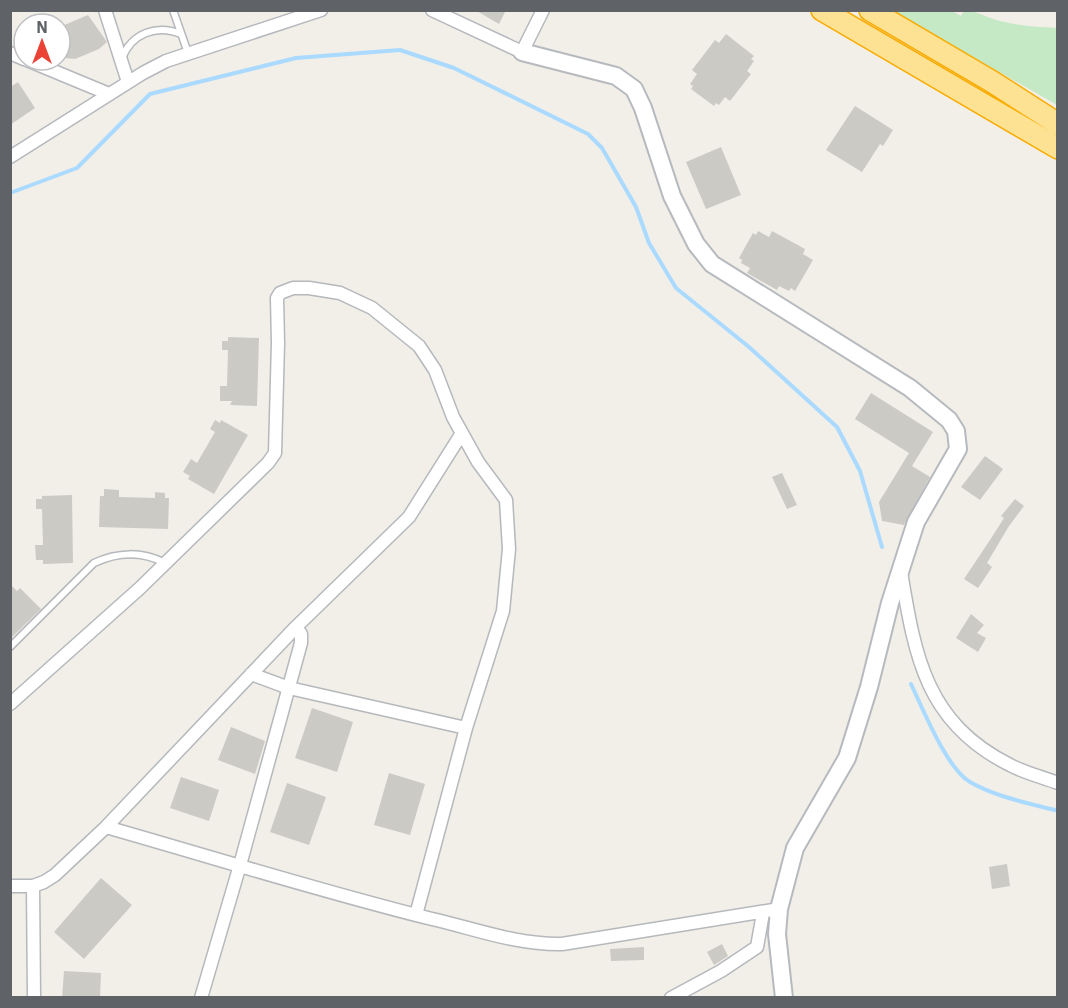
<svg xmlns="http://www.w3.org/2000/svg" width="1068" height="1008" font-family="'IBM Plex Sans',sans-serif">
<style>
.green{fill:#c5e8c5}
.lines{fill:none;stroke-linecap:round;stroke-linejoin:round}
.stream{stroke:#aadaff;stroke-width:4}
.building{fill:#cccac5}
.lane-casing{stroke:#b5b8bc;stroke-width:9}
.street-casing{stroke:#b5b8bc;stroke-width:15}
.secondary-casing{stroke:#b6babf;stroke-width:20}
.highway-casing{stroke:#f9ab00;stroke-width:24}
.lane{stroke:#fff;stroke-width:6}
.street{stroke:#fff;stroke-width:12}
.secondary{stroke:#fff;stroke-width:16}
.highway{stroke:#fde293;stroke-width:21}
</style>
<rect width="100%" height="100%" fill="#f1efe8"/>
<path class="green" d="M893 11H952L961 16 964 11C977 10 987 18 1000 21 1019 26 1038 27 1057 28V105Z"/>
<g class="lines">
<path class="stream" d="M10 193 77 168 150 94 296 58 400 50 454 68 588 134 602 148 636 207 649 243 676 288 749 347 837 427 860 471 882 547
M911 684C923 709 947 769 970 782 996 797 1028 803 1058 811"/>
</g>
<path class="building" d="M475 10H506L499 24Z
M88 15 107 42 99 49 75 59 65 58 62 26Z
M726 34 754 56 751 59 754 61 747 71 751 74 730 101 725 97 719 105 716 103 714 106 691 89 693 86 690 84 697 74 692 70 715 40 719 43Z
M18 82 35 108 10 125V87Z
M855 106 893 130 883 146 880 144 862 172 826 150Z
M721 147 741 195 706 209 686 162Z
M758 231 769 237 772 231 805 249 803 254 813 260 795 291 791 288 789 291 779 286 777 290 747 273 750 268 741 263 742 260 739 258 753 233 756 235Z
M228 337 259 338 257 406 230 405 232 401H220V386H227L228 350H222V341H228Z
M871 393 933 432 912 466 930 477 904 525 882 521 879 502 909 453 855 419Z
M215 420 220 423 221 420 248 435 214 494 188 479 190 476 183 472 191 459 197 463 215 432 210 429Z
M985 456 1003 469 980 500 961 487Z
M782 473 797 505 787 509 772 477Z
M104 489 119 490V497L155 498V492L165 493V498H169L168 529 99 527 100 496H104Z
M72 495 73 563 43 564V560H36L35 545H43L42 509H36V499H42V496Z
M1015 499 1024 506 1009 526 987 563 992 567 978 588 964 579 990 540 1004 518 1001 516Z
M10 584 17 591 20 588 41 609 10 639Z
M971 614 984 625 977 633 986 638 978 652 956 638Z
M312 708 353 722 337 772 295 758Z
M231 727 265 741 255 774 218 760Z
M389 773 425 784 410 835 374 825Z
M181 777 219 790 209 821 170 808Z
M287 783 326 797 309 845 270 832Z
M1007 864 1010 886 992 889 989 867Z
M101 878 132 905 84 959 54 932Z
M722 944 728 956 714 965 707 952Z
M644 947V960L611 961 610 949Z
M64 971 101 973 100 998H62Z"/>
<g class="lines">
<defs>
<path id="lane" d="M173 10 188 53
M122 58C132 33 157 24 181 34
M10 647 94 563C117 552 142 551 165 563"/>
<path id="street" d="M105 10 128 82
M432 10 522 52 543 10
M10 53 24 59
M27 60 109 94
M10 157 143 73 166 61 321 10
M901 572C915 657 926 723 1010 765 1025 773 1042 777 1058 783
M251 674 289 688 466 728
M10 704 140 588 268 463 275 453 278 343 277 298 280 293 293 288H309L340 293 372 308 419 346 435 370 453 417 478 462 506 500 509 549 503 611 466 728 416 915
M106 827C215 858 323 892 432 919 476 929 517 945 562 944L779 909
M10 886H33L44 882 55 875 106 827 296 627 409 517 462 433
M33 886 34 998
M201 998 240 865 301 643V634L296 627
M671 998 721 971 757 947 763 913"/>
<path id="secondary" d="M522 52 616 76 634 89 643 108 672 196 696 244 712 264 910 388 949 420 956 431 958 449 916 522 890 603 869 687 847 758 795 848 779 909 777 934 784 998"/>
<path id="highway" d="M822 10 1058 148
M870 10 991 81 1058 124"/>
</defs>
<use href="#lane" class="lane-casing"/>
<use href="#street" class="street-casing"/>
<use href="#secondary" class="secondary-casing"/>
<use href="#highway" class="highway-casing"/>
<use href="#lane" class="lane"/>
<use href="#street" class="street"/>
<use href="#secondary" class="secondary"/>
<use href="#highway" class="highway"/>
</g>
<rect width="1068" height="1008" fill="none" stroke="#5f6368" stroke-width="24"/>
<g transform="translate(42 42)"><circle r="28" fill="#ffffff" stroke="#bfc1c3" stroke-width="1.5"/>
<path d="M0-4.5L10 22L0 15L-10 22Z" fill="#ea4335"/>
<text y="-9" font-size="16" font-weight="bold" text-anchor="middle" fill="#5f6368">N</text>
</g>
</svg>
